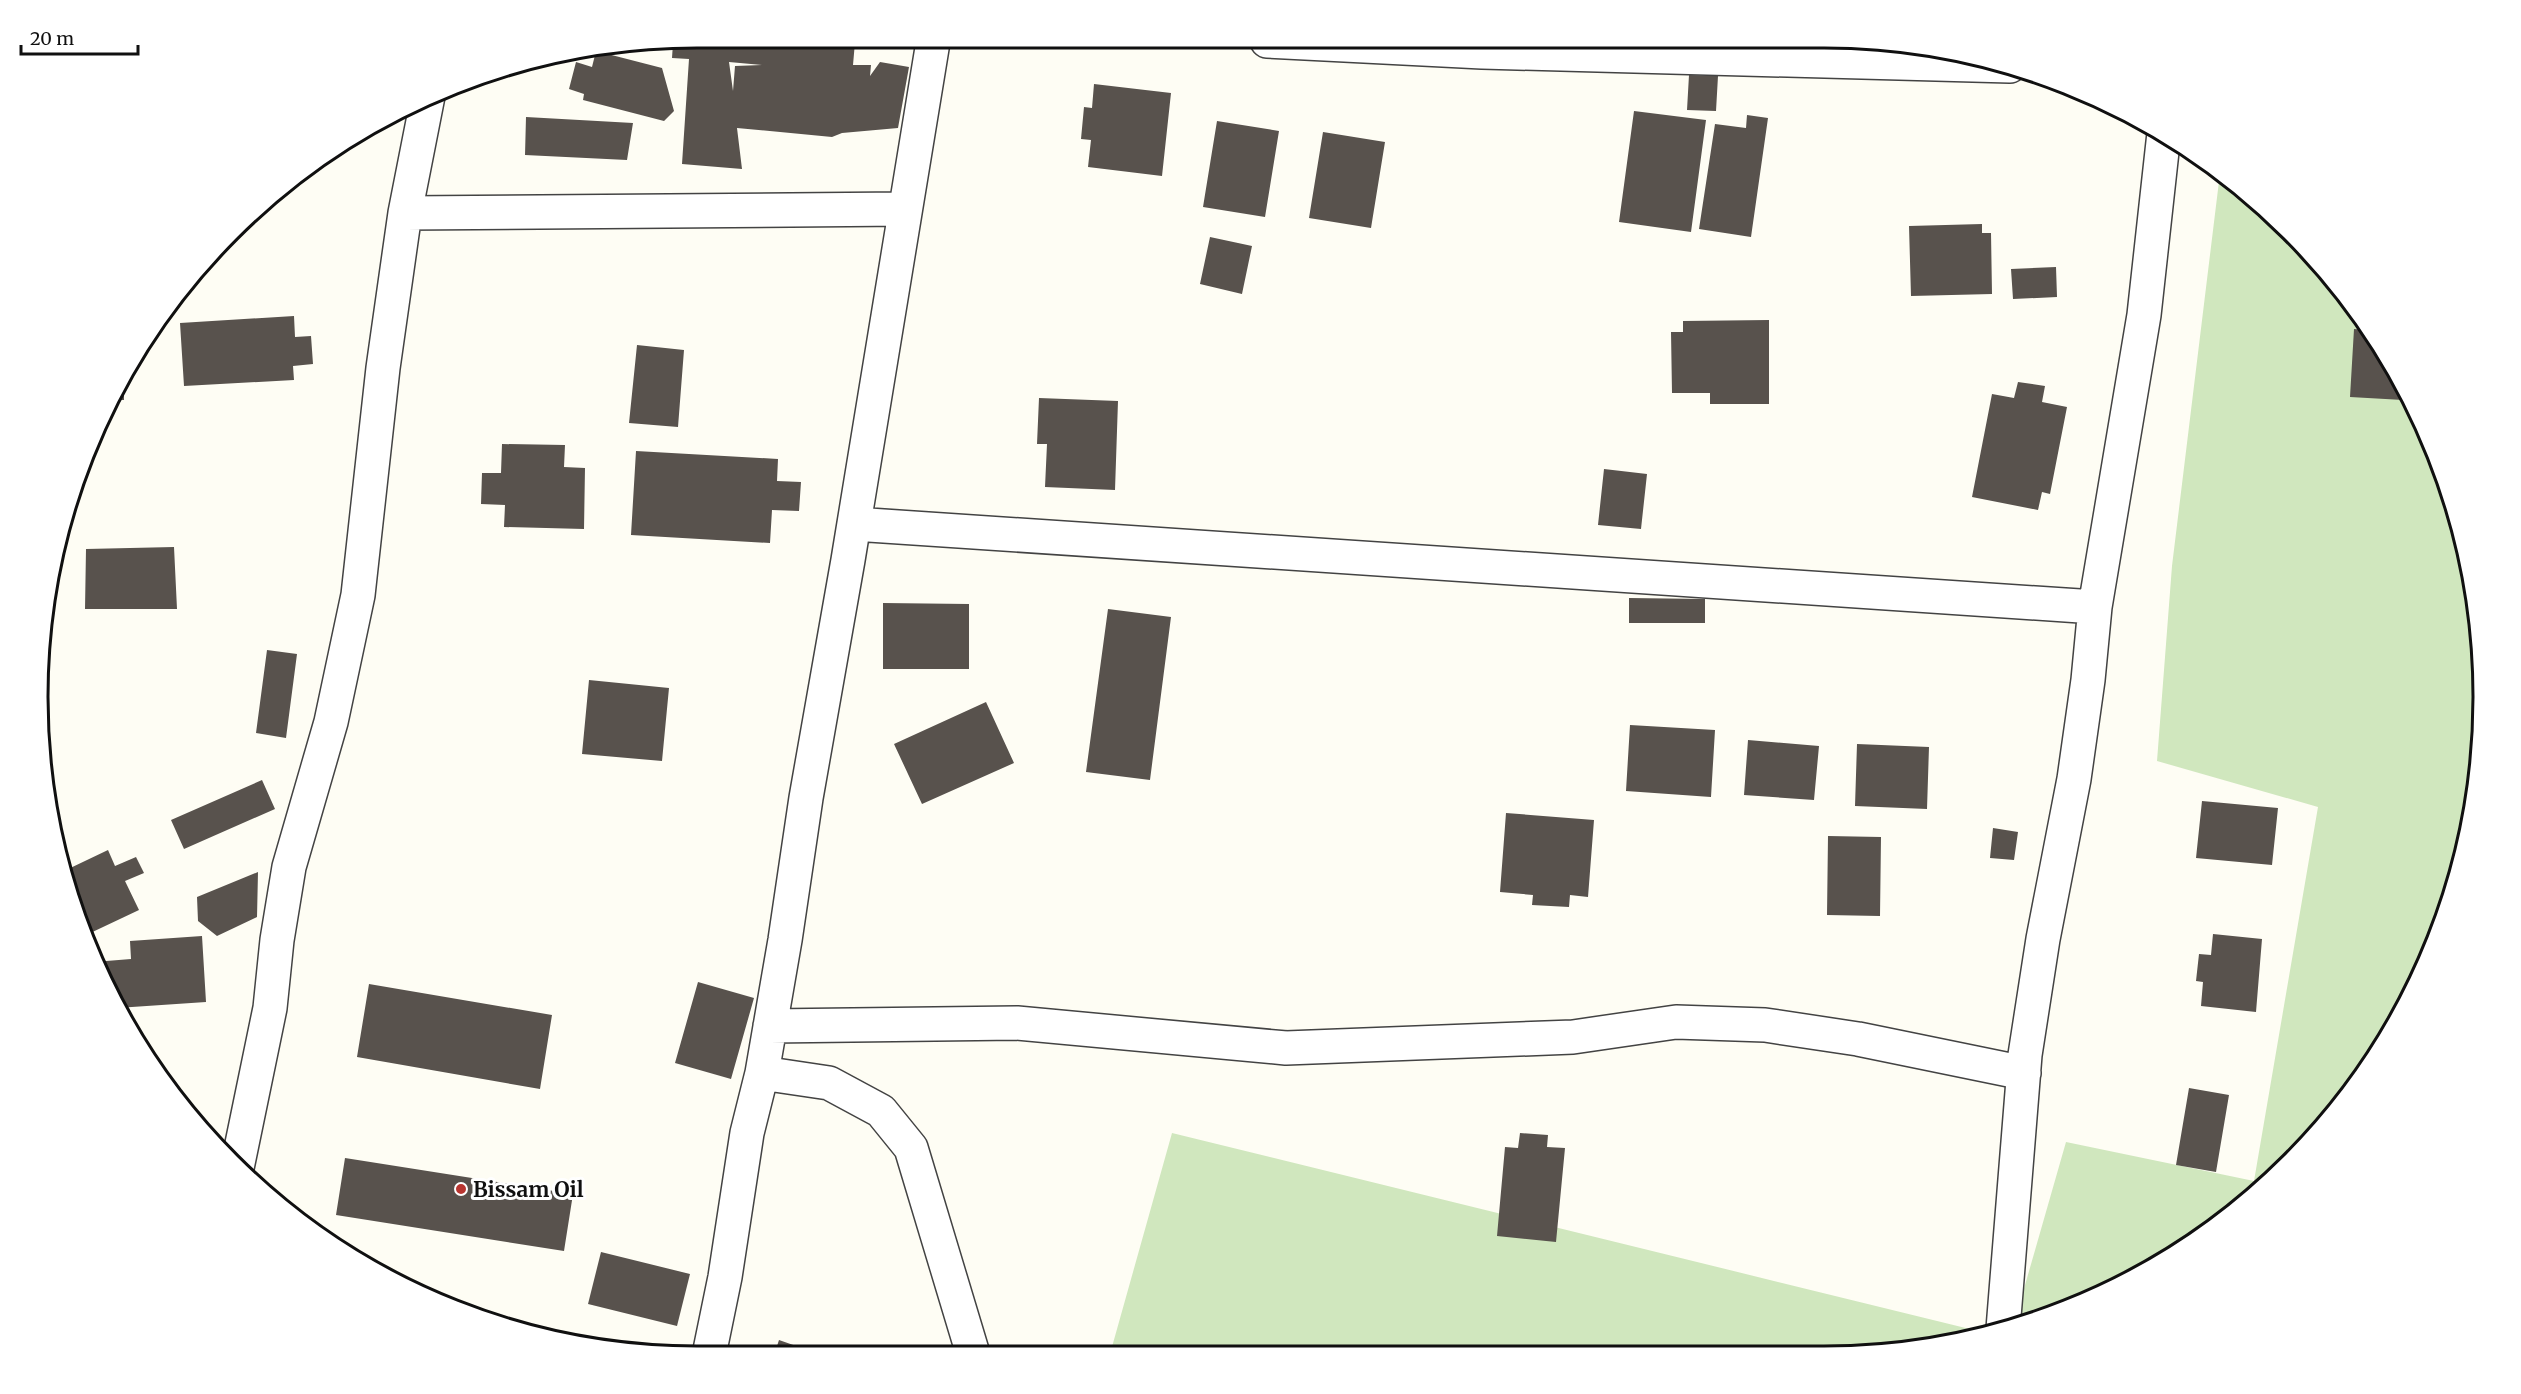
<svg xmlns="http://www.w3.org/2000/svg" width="2521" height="1394" font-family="Merriweather,serif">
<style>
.green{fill:#d0e7be}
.building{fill:#58524d;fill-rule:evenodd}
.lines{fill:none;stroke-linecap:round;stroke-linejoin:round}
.minor-casing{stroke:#434343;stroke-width:36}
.minor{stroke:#fff;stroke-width:33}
.poi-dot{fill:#b83530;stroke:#fff;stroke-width:2}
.labels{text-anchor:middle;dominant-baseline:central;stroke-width:6;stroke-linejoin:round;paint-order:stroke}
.poi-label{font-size:21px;font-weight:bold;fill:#101010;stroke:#fff;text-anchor:start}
.rim{fill:none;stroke:#101010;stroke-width:3}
</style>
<rect width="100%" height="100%" fill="#fefdf4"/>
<path class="green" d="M2220 173 2259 201 2347 296 2416 406 2461 527 2482 654 2478 783 2448 909 2395 1027 2291 1163 2190 1246 2036 1321 2013 1327 2066 1142 2254 1181 2318 807 2157 761 2172 566Z
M1172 1133 1986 1333 1910 1351 1110 1354Z"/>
<path class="building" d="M855 42 853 65H871L870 76 880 62 909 67 898 128 842 133 832 137 737 128 742 169 682 164 689 59 672 58 673 43ZM729 62 762 65 735 66 733 91Z
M596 51 662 68 674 111 664 121 583 100 584 94 569 89 576 62 592 67Z
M1689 75 1718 76 1716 111 1687 110Z
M1094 84 1171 93 1162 176 1088 167 1091 140 1081 139 1084 107 1092 108Z
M1634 111 1706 120 1691 232 1619 222Z
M1747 115 1768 118 1751 237 1699 229 1715 124 1746 128Z
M526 117 633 123 627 160 525 155Z
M1217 121 1279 131 1265 217 1203 207Z
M1323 132 1385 142 1371 228 1309 218Z
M1982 224V233H1991L1992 294 1911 296 1909 226Z
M1210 237 1252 246 1242 294 1200 284Z
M2056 267 2057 297 2013 299 2011 269Z
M294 316 295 337 311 336 313 364 293 366 294 380 184 386 180 323Z
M1769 320V404H1710V393H1672L1671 332H1683V321Z
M2354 329 2368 330 2404 387 2403 400 2350 397Z
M637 345 684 350 678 427 629 423Z
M124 373V400H109L122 377Z
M2018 382 2045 386 2042 402 2067 407 2050 494 2042 492 2038 510 1972 497 1992 394 2014 398Z
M1039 398 1118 401 1115 490 1045 487 1047 444H1037Z
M502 444 565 445 564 467 585 468 584 529 504 527 505 505 481 504 482 473H501Z
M636 451 778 459 777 481 801 482 799 511 772 510 770 543 631 535Z
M1604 469 1647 474 1641 529 1598 525Z
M174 547 177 609H85L86 549Z
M1629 598 1705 599V623H1629Z
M883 603 969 604V669H883Z
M1108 609 1171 617 1150 780 1086 772Z
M267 650 297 654 286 738 256 733Z
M589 680 669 688 662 761 582 754Z
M986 702 1014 763 922 804 894 744Z
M1630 725 1715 730 1711 797 1626 791Z
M1748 740 1819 746 1814 800 1744 795Z
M1857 744 1929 747 1927 809 1855 806Z
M262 780 275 809 184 849 171 820Z
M2202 801 2278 808 2272 865 2196 858Z
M1506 813 1594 820 1588 897 1570 895 1569 907 1532 905 1533 895 1500 892Z
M1993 828 2018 832 2014 860 1990 858Z
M1828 836 1881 837 1880 916 1827 915Z
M108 850 115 866 136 857 144 873 125 881 139 910 84 936 64 871Z
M258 872 257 917 217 936 198 921 197 897Z
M2213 934 2262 939 2256 1012 2201 1006 2203 982 2196 981 2199 954 2211 955Z
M202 936 206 1002 117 1008 94 962 131 959 130 941Z
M698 982 754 998 731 1079 675 1063Z
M369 984 552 1015 540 1089 357 1057Z
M2189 1088 2229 1095 2216 1172 2176 1165Z
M1520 1133 1548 1135 1547 1147 1565 1148 1556 1242 1497 1236 1505 1147 1518 1148Z
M345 1158 573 1194 564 1251 336 1215Z
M601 1252 690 1274 677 1326 588 1304Z
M779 1340 819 1354V1355H774Z"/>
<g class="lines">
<defs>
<path id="minor" d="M1267 41 1482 52 2010 66
M405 213 905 209
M854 524 2095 607
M770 1026 1017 1023 1286 1048 1573 1037 1676 1022 1765 1025 1858 1039 2024 1073
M762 1073 829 1083 881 1111 911 1148 973 1354
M237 1168 270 1008 277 940 289 867 331 722 358 595 383 368 405 213 428 96
M2003 1329 2025 1055 2043 939 2074 779 2088 680 2095 607 2144 315 2164 133
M709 1355 725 1277 747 1133 762 1073 785 940 806 798 848 560 933 42"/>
</defs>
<use href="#minor" class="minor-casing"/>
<use href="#minor" class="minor"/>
</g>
<circle class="poi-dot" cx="461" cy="1189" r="6"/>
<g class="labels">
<g class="poi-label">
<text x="473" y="1189">Bissam Oil</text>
</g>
</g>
<path d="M0 0H2521V1394H0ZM697 48H1824A649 649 0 0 1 2473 697V697A649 649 0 0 1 1824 1346H697A649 649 0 0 1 48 697V697A649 649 0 0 1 697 48Z" fill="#fff" fill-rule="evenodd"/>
<path class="rim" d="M697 48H1824A649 649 0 0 1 2473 697V697A649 649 0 0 1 1824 1346H697A649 649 0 0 1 48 697V697A649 649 0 0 1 697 48Z"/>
<path d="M21 45v9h117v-9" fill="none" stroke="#101010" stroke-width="3"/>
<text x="30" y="45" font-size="18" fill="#101010" stroke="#ffffff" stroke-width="4.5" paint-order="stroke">20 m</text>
</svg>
